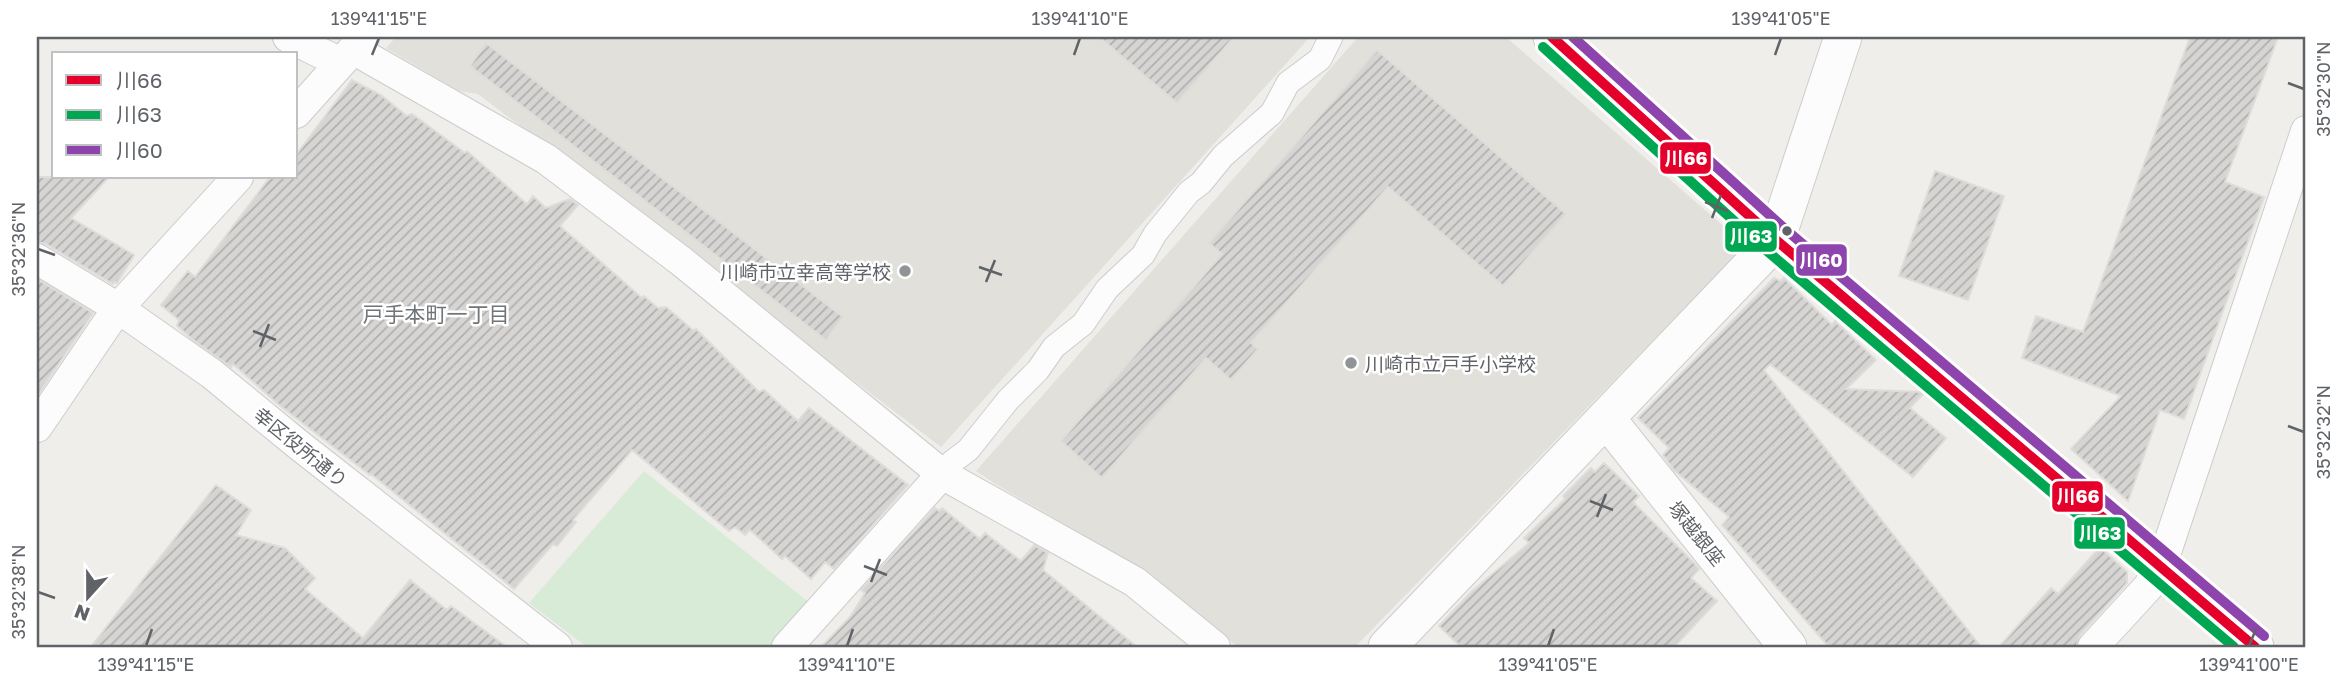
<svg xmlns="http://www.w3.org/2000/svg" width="2343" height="684" font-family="'Golos Text','Noto Sans JP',sans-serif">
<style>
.education{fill:#e2e0da}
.green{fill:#d8ebd6}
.building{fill:url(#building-hatch);stroke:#deddd9;stroke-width:2}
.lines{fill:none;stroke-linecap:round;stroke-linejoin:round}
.pedestrian-casing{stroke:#cbcccc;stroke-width:25}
.minor-casing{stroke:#cbcccc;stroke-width:32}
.tertiary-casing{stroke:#cbcccc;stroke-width:39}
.pedestrian{stroke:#fdfcfc;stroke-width:23}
.minor{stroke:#fdfcfc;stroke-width:30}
.tertiary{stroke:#fdfcfc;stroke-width:37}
.bus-1-casing{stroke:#fff;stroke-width:16}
.bus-2-casing{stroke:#fff;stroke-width:16}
.bus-3-casing{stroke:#fff;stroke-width:16}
.bus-1{stroke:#e4002b;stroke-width:10}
.bus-2{stroke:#00a651;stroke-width:10}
.bus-3{stroke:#8e44ad;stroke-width:10}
.ticks{fill:none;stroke:#5f6368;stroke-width:2.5}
.bus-dot{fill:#5f6368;stroke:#fff;stroke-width:2.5}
.poi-dot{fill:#919496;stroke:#fff;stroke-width:2.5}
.labels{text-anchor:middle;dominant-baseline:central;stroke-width:5;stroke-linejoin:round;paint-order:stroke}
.poi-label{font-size:19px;fill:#5f6368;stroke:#fff;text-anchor:end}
.street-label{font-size:19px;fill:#5f6368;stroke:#fff}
.neighbourhood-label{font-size:21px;fill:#70757a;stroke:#fff}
.line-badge{stroke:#fff;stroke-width:2.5}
.badge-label{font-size:19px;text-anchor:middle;font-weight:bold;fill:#fff}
.neatline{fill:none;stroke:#5f6368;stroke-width:2.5}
.ticks-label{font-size:18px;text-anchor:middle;fill:#5f6368}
</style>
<defs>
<pattern id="building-hatch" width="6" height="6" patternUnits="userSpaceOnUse" patternTransform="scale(1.75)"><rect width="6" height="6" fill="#d6d5d3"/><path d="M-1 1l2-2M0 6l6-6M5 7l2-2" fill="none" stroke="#b1b0af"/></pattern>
</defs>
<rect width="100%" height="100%" fill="#efeeea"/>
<path class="education" d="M396 37H1310L941 447 478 94 459 91 386 48Z
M1358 37H1506L1736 237V255L1355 647H1238L1133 564 997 485 976 471Z"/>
<path class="green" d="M644 471 811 604 772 647H587L529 603Z"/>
<path class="building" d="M1099 37H1234L1177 103Z
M2190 37H2278L2225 182 2264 197 2184 419 2160 410 2128 501 2071 449 2121 396 2022 358 2036 316 2083 332Z
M486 43 843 317 826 340 470 66Z
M1377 50 1566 214 1503 286 1388 187 1251 343 1258 349 1231 380 1206 358 1102 478 1061 441 1222 254 1209 243Z
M352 80 381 95 407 116 412 114 465 153 467 151 527 204 533 196 546 208 570 199 578 205 560 226 642 298 644 296 658 308 666 307 694 331 696 329 759 392 764 390 798 421 809 408 908 485 834 569 825 562 811 579 785 556 782 559 750 530 745 535 735 527 729 531 632 450 573 520 576 522 557 546 553 544 514 589 371 474 370 475 278 404 233 364 231 367 192 339 177 326 179 320 161 305 188 271 195 277 270 177H296V155Z
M1935 171 2004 196 1968 300 1899 276Z
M37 177H109L71 218 134 255 117 283 114 282 113 284 46 244 37 242Z
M1774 278 1781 281 1784 278 1832 325 1835 321 1876 360 1846 389 1922 392 1924 393 1910 408 1946 438 1913 477 1770 364 1764 370 1981 647H1829L1722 525 1729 517 1674 470 1663 455 1669 448 1638 418Z
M37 279 93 313 37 396Z
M1604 463 1639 496 1633 502 1695 564 1699 569 1691 578 1717 601 1674 647H1461L1439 626 1471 592 1529 543 1524 538 1565 499 1563 496 1591 468 1595 472Z
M216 485 251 510 236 535 285 548 315 578 305 589 363 638 410 580 447 610 451 606 507 647H91Z
M935 508 939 511 942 508 980 539 985 533 1021 561 1034 545 1048 553 1043 570 1137 647H821L850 617 865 593 861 590Z
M2100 547 2127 572V583L2080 635 2076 647H1999L2051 588 2058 594Z"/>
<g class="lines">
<defs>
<path id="pedestrian" d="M942 474 952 462 968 450 1008 400 1038 370 1054 347 1083 324 1107 289 1143 255 1155 234 1189 192 1201 183 1223 156 1272 113 1288 83 1320 59 1331 37"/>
<path id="minor" d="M288 37 341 63
M353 49 546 159 681 261 942 474 1135 582 1215 647
M296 113 364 37
M37 259 118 308 212 374 300 446 557 647
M37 427 118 308 238 177
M787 647 942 474
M2093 647 2148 587 2161 567 2306 131"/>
<path id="tertiary" d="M1552 37 1776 240 2255 647
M1606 418 1788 647
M1387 647 1776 240 1843 37"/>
</defs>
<use href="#pedestrian" class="pedestrian-casing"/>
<use href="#minor" class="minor-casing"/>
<use href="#tertiary" class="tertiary-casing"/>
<use href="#pedestrian" class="pedestrian"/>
<use href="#minor" class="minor"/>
<use href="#tertiary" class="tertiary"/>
<defs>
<path id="bus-1" d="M1552 37 1776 240 2255 647"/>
<path id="bus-2" d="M1543 47 1767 251 2234 647"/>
<path id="bus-3" d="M1573 37 1785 229 2264 636"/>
</defs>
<use href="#bus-1" class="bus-1-casing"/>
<use href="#bus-2" class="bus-2-casing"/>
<use href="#bus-3" class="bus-3-casing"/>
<use href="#bus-1" class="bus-1"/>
<use href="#bus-2" class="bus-2"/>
<use href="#bus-3" class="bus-3"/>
</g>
<path class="ticks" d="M372 55 379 38M1074 55 1080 38M1775 55 1781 38M2288 83 2304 89M1705 202 1728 211M1712 218 1721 195M38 249 55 255M979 267 1002 275M986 282 995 260M253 331 276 340M260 347 269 324M2288 426 2304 432M1590 501 1613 510M1597 517 1606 494M864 566 887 575M871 582 880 559M38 592 55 598M146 646 152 629M847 646 853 629M1548 646 1554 629M2249 646 2256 629"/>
<circle class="bus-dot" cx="1787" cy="231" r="6"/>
<g class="poi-dot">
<circle cx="905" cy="271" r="7"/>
<circle cx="1351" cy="363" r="7"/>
</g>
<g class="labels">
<g class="poi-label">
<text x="891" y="271">川崎市立幸高等学校</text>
<text x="1365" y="363" text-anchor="start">川崎市立戸手小学校</text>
</g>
<g class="street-label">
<text transform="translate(301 447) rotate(39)">幸区役所通り</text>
<text transform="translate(1697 533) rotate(51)">塚越銀座</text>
</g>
<g class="neighbourhood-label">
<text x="436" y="314">戸手本町一丁目</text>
</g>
</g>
<g class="line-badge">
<rect x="1659" y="141" width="53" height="34" rx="7" fill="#e4002b"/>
<rect x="1724" y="220" width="54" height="33" rx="7" fill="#00a651"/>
<rect x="1795" y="243" width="53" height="34" rx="7" fill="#8e44ad"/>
<rect x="2051" y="480" width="53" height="33" rx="7" fill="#e4002b"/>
<rect x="2073" y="516" width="53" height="34" rx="7" fill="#00a651"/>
</g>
<g class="badge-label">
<text x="1686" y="165">川66</text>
<text x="1751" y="243">川63</text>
<text x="1821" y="267">川60</text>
<text x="2078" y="503">川66</text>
<text x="2100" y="540">川63</text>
</g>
<rect width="2343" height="684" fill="none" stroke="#ffffff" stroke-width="77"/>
<rect x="52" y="52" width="245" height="126" fill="#ffffff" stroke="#bfc1c3" stroke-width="2"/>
<rect x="66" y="75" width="35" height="10" fill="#e4002b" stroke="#bfc1c3" stroke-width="2"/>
<text x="116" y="88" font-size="21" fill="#5f6368">川66</text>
<rect x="66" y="110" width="35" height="10" fill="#00a651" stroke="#bfc1c3" stroke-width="2"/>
<text x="116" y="122" font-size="21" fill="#5f6368">川63</text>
<rect x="66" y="145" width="35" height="10" fill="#8e44ad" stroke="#bfc1c3" stroke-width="2"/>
<text x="116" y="158" font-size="21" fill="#5f6368">川60</text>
<g transform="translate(88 597) rotate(201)" stroke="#ffffff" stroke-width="5" paint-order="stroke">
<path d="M0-5L12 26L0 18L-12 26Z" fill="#5f6368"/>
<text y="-10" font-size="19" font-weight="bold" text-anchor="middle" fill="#5f6368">N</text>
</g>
<rect x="38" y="38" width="2266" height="608" class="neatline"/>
<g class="ticks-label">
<text x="379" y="25">139°41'15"E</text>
<text x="1080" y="25">139°41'10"E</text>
<text x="1781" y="25">139°41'05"E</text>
<text transform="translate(2324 89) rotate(-90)" y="6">35°32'30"N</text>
<text transform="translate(19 249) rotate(-90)" y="6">35°32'36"N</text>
<text transform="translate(2324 432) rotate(-90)" y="6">35°32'32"N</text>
<text transform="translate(19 592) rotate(-90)" y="6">35°32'38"N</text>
<text x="146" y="671">139°41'15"E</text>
<text x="847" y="671">139°41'10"E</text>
<text x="1548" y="671">139°41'05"E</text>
<text x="2249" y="671">139°41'00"E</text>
</g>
</svg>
